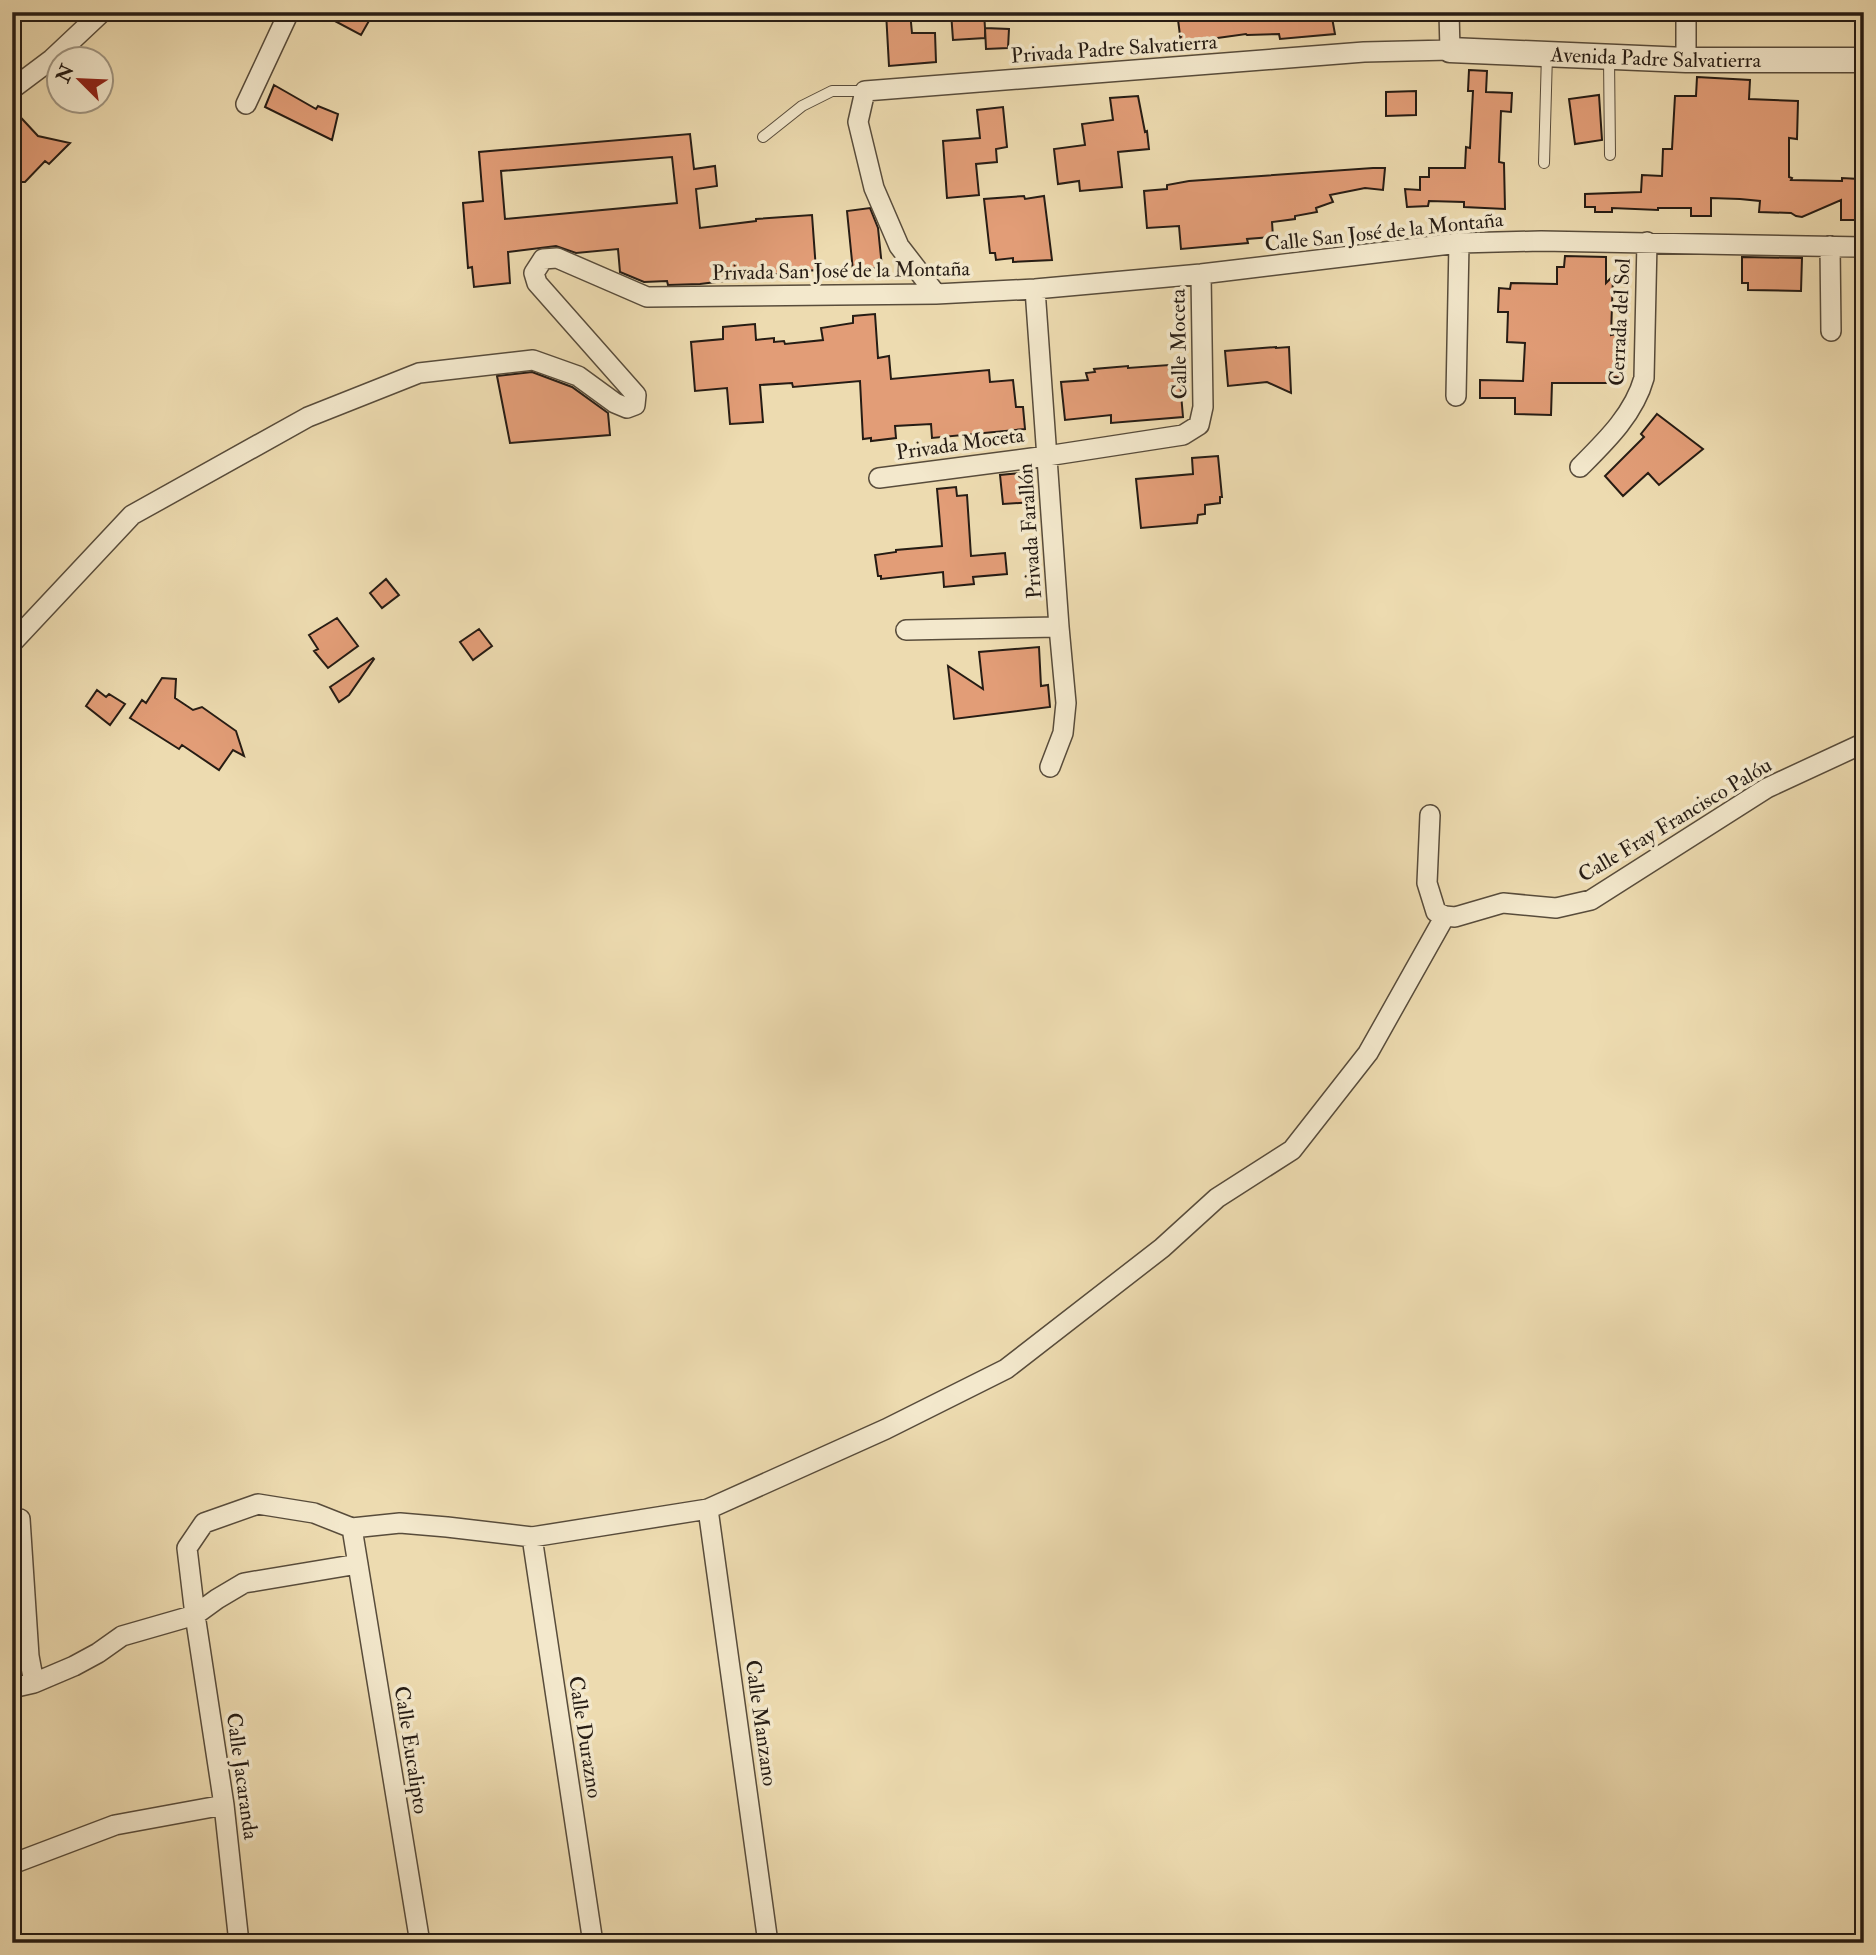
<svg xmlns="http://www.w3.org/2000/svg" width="1876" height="1955" font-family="'IM FELL Double Pica',serif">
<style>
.building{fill:#e29d77;stroke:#261c14;stroke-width:2;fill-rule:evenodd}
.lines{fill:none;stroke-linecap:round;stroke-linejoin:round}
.service-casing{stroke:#584c3b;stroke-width:12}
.minor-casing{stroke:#584c3b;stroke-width:22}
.tertiary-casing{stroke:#584c3b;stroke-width:27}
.service{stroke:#f3e8cc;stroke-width:10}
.minor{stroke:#f3e8cc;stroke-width:19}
.tertiary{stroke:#f3e8cc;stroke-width:24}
.labels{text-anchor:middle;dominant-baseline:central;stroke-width:7;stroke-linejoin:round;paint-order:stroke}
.street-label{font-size:21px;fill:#261c14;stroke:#f3e8cc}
</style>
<rect width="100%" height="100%" fill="#eddbb0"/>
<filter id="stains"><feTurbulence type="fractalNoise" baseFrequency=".00286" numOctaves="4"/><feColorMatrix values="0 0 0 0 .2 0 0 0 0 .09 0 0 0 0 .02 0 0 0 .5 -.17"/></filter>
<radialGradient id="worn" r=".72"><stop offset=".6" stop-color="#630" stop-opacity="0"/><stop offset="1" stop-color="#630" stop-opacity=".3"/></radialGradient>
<path class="building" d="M318 12H374L361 35Z
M886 12H910L912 33H935L936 62 889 66Z
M951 12H984L985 28 1009 29 1008 48 986 49 985 28V38L953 40Z
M1177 12H1331L1335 34 1280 39 1279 34 1247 35 1246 34 1181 43Z
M1469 70 1487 71 1486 92 1512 93 1511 112 1501 111 1499 162 1504 163 1505 209 1464 207V202L1429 201 1428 206 1407 207 1405 189 1420 190V177H1429V168H1465L1466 147 1470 148 1473 91H1468Z
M1697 77 1750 80 1749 99 1798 101 1797 139 1789 138V177L1792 178 1791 180 1842 181V178L1859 179V182H1864V190L1859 192 1858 220H1841V200L1802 217 1796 216 1791 213 1759 212 1760 201 1740 199 1711 198V216H1691V208H1658V210L1612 208V212H1595V207H1585V194L1641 192 1642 175 1662 176 1663 149H1672L1675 96H1696Z
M274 85 316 109 318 106 338 114 332 140 265 107Z
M1416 91V115L1386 116V92Z
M1599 95 1602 140 1575 144 1569 99Z
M1138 96 1145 132 1147 131 1149 149 1118 152 1122 187 1080 191 1079 181 1058 184 1054 149 1085 145 1082 124 1113 120 1110 98Z
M1003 107 1007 147 996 149 997 162 976 164 979 195 947 198 943 141 980 138 977 110Z
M12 108 38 136 70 143 49 164 45 161 25 182H18L12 176Z
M690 134 694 169 715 166 717 186 696 189 700 228 756 221V219L812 215 816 270 732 279V280L700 284 668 285 667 281 644 282 620 272 618 249 576 253 556 246 508 252 510 283 474 287 472 267 468 268 463 203 483 201 479 152ZM672 157 677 203 505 219 501 171Z
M1373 168H1385L1383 190 1365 188 1330 195 1333 202 1316 208 1317 212 1295 216V219L1272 222 1273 237 1247 239 1248 243 1181 249 1179 226 1147 228 1144 191 1167 189V185L1189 181Z
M1024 196 1025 199 1044 196 1052 260 1013 262V258L996 260 995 253H990L984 199Z
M870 208 878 228 882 267 853 271 847 211Z
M1565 256 1606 257V283L1613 276 1611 335 1623 333 1619 356H1625V378L1610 377V383H1552L1551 415 1515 414V398H1480V380L1523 381 1525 343 1507 342 1508 312H1498L1499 288 1510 289 1511 283 1557 284V267H1564Z
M1742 257 1802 258 1801 291 1748 290V283H1742Z
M875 314 878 358 889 356 891 379 989 370 990 382 1013 380 1016 407H1023L1025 429 932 438 931 424 895 426 896 438 871 441V438L863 439 860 381 793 387 792 383 760 385 763 422 730 424 727 388 695 391 691 342 723 339V327L755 324 756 340 774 338V342L784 341 785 344 823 340 821 328 853 323V316Z
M1276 347V348L1289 347 1291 393 1267 382 1228 386 1225 351Z
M1169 365V371L1179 370 1183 417 1111 423V415L1065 420 1061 382 1088 380 1086 373 1095 372 1094 369 1128 366V368Z
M532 372 572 387 608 413 610 435 510 443 497 376Z
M1657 414 1703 449 1659 485 1648 473 1623 496 1605 476 1644 437 1641 434Z
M1218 456 1222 497H1220V503L1205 505V514L1198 515 1197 523 1141 528 1136 479 1193 474 1192 458Z
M1031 472 1033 502 1003 504 1000 475Z
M956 487 957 496 967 495 971 556 1005 553 1007 574 973 577 974 584 944 587 943 572 881 579V576H878L875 555 896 552V550L942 546 937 489Z
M386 579 399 595 382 608 370 593Z
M337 618 358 646 328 668 314 651 318 649 309 635Z
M479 629 492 646 473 660 460 642Z
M1039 647 1041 686 1048 685 1050 707 954 719 948 666 983 689 979 652Z
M373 658 374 659 349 695 339 702 330 687Z
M162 678 176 679 175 698 193 710 202 707 236 731 244 756 233 750 219 770 182 745 179 749 130 718 142 700 146 703Z
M97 690 106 697 109 694 125 704 110 725 86 706Z"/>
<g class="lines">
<defs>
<path id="service" d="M1609 57 1610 155
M763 137 802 106 832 91H865
M1544 163 1547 54"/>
<path id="minor" d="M1686 12V60
M12 89 52 59 102 12
M246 104 289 12
M1830 246 1831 331
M1035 289 1059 627 1066 703 1063 733 1050 767
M936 294 899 246 874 188 858 122 865 91 1364 52 1450 50 1449 12
M1456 396 1459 243
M1580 467C1606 441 1634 414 1644 378L1647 242
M879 478 1047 456 1183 435 1199 425 1203 407 1201 274
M906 630 1059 627
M12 643 132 515 308 417 419 373 533 360 578 376 615 403 627 408 635 405 636 395 537 283 534 273 543 259 557 258 647 297 936 294 1035 289 1201 274 1459 243 1541 241 1864 247
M1430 815 1427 883 1436 912 1445 916 1455 917 1503 903 1556 908 1591 900 1767 788 1864 743
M708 1509 768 1943
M352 1528 400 1523 447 1527 532 1537 708 1509 886 1429 1006 1369 1162 1248 1217 1198 1292 1150 1368 1053 1445 916
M532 1537 593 1943
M34 1683 74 1666 98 1653 122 1636 195 1615 217 1599 244 1583 358 1564
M12 1688 34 1683 29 1656 20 1519
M12 1864 115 1825 224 1805
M239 1943 224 1805 195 1615 187 1548 204 1523 258 1504 314 1513 352 1528 420 1943"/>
<g id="tertiary">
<path id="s1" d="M1450 50 1686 60H1864"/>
</g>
</defs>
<use href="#service" class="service-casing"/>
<use href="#minor" class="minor-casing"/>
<use href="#tertiary" class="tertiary-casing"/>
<use href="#service" class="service"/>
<use href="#minor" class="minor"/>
<use href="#tertiary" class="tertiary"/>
</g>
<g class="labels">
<g class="street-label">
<text transform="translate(1114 49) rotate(-4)">Privada Padre Salvatierra</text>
<text stroke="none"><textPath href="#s1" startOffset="206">Avenida Padre Salvatierra</textPath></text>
<text transform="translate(1384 232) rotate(-6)">Calle San José de la Montaña</text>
<text transform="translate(841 271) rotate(-1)">Privada San José de la Montaña</text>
<text transform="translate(1620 322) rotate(-87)">Cerrada del Sol</text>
<text transform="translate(1179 344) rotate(-91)">Calle Moceta</text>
<text transform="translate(960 444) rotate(-8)">Privada Moceta</text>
<text transform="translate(1030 531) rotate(-94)">Privada Farallón</text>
<text transform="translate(1675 820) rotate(-31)">Calle Fray Francisco Palóu</text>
<text transform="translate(761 1723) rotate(82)">Calle Manzano</text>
<text transform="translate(585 1737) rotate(81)">Calle Durazno</text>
<text transform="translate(411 1750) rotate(81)">Calle Eucalipto</text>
<text transform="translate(242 1776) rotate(82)">Calle Jacaranda</text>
</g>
</g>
<rect width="1876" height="1955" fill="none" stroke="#eddbb0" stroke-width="42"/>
<rect x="14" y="14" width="1848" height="1927" fill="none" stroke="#261c14" stroke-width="3.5"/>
<rect x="21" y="21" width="1834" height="1913" fill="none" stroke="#261c14" stroke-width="2"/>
<g transform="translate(80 80) rotate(294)"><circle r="33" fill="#f3e8cc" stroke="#a19682" stroke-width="2"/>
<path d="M0-5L12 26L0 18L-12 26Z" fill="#8f2418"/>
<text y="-10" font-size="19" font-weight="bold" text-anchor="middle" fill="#261c14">N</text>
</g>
<rect width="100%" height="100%" filter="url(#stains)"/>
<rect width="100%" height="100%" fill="url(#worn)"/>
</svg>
